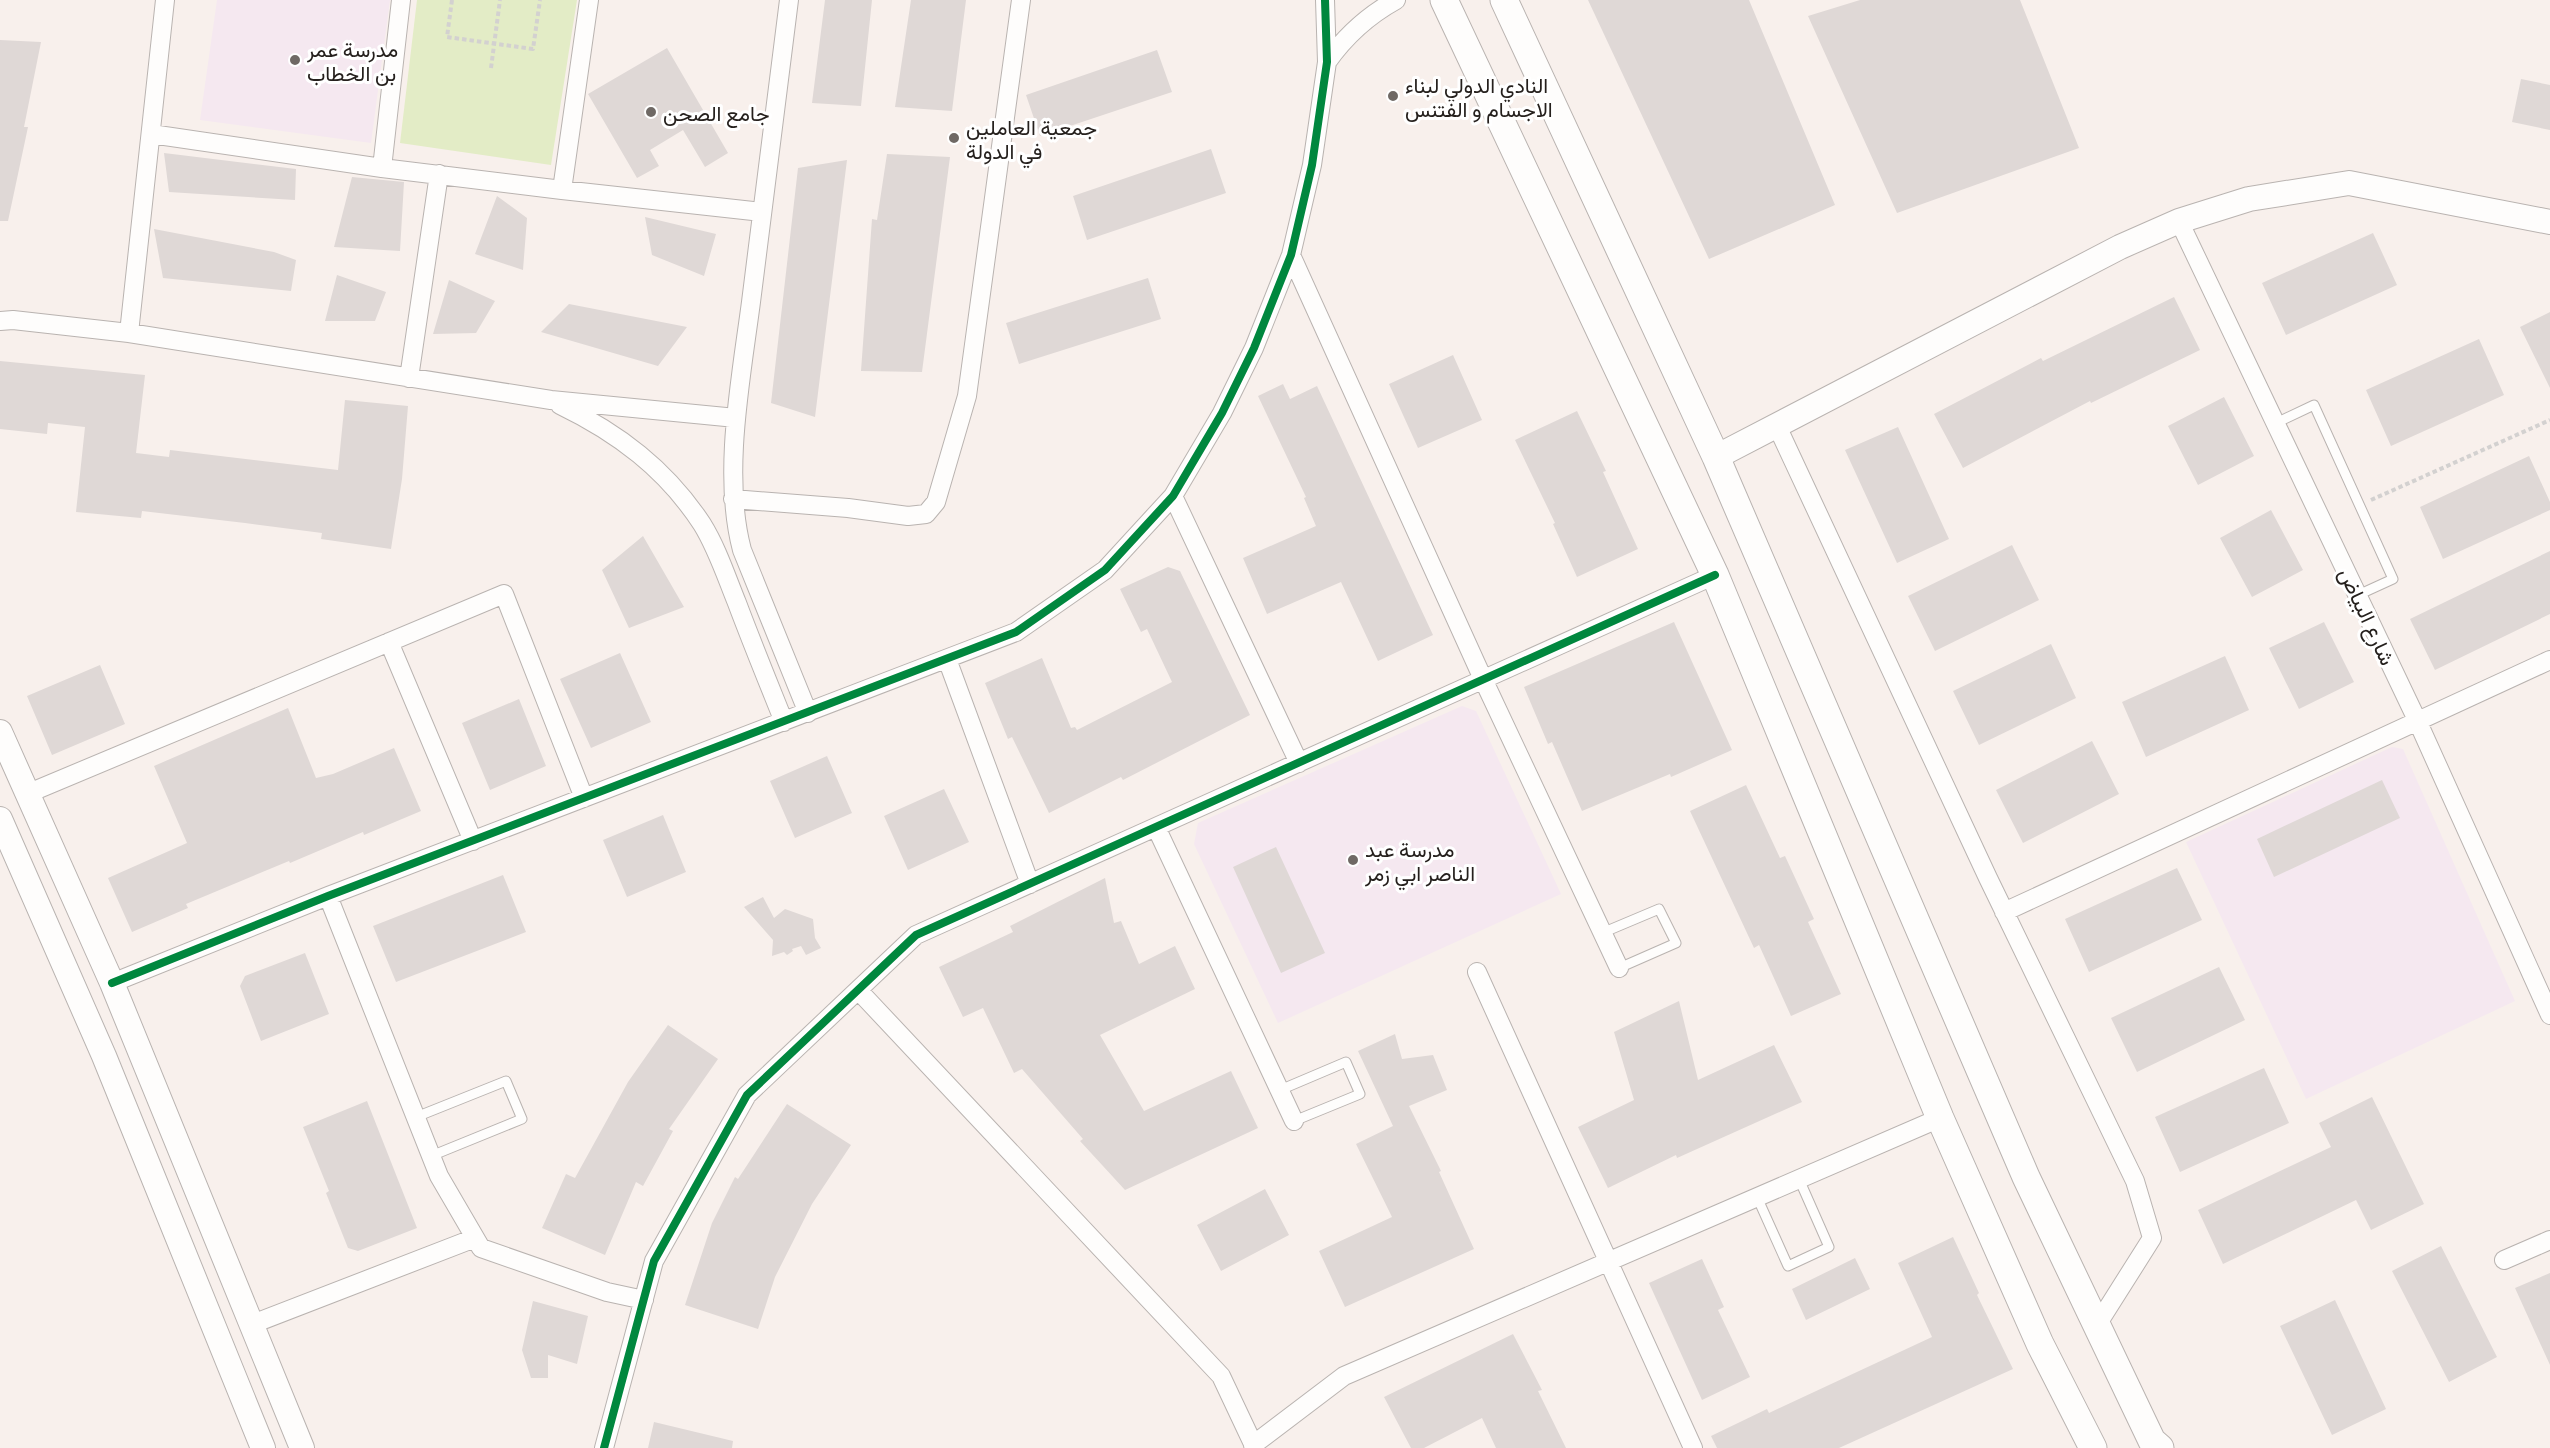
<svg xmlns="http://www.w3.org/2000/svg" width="2550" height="1448" font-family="'Exo 2',Vazirmatn,sans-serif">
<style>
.education{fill:#f5e8f0}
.green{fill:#e3ecc6}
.building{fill:#dfd8d6}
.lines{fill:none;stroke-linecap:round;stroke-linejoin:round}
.lane-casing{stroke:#b9b3b0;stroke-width:11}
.street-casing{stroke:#b9b3b0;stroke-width:20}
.secondary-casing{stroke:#b9b3b0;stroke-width:26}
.primary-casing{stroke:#b9b3b0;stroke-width:29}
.path{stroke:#d3d1d0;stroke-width:4;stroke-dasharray:4.5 3;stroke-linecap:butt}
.lane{stroke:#fefdfc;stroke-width:9}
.street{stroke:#fefdfc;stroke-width:18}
.secondary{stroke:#fefdfc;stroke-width:24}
.primary{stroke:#fefdfc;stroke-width:27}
.cycleway-casing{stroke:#fff;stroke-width:11}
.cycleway{stroke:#00873e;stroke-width:8}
.poi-dot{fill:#6f6965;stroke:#fff;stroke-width:2}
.labels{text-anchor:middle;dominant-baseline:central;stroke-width:6;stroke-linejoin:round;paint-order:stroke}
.poi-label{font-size:21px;fill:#25201d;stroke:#fff;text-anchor:start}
.street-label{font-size:21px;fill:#25201d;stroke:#fff}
</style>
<rect width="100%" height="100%" fill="#f8f0ec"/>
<path class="education" d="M217 0H390L371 143 200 120Z
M1462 706 1476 711 1561 894 1278 1023 1194 844 1198 823Z
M2392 747 2403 749 2515 1001 2306 1099 2186 842Z"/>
<path class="green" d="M417 0H577L551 165 400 143Z"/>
<path class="building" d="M825 0H872L861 106 812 103Z
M911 0H966L952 111 895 107Z
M1588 0H1749L1835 205 1709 259Z
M1860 0H2020L2079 148 1897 213 1808 16Z
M0 40 41 42 24 127H28L8 221H0Z
M667 48 728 153 705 167 683 130 650 150 659 166 637 178 588 94Z
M1157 50 1172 92 1040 136 1026 95Z
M2521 79 2550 85V130L2512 122Z
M1211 149 1226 193 1087 240 1073 196Z
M164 153 296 169 295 200 169 192Z
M887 154 950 157 922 372 861 371 872 219 877 220Z
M847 160 815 417 771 403 798 168Z
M352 177 404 182 400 251 334 247Z
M497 196 527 218 523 270 475 254Z
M645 217 716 234 704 276 652 255Z
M154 229 274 252 296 260 291 291 163 278Z
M2373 233 2397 285 2286 335 2262 283Z
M337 275 386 292 375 321H325Z
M1148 278 1161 319 1019 364 1006 323Z
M449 280 495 301 476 333 433 334Z
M2174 297 2200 350 2091 403 2090 401 1963 468 1934 414 2041 358 2043 361Z
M569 304 687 327 658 366 541 332Z
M2550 312V388L2520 327Z
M2479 339 2504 395 2391 446 2366 390Z
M1453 355 1482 420 1418 448 1389 384Z
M0 361 145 375 136 453 169 457 170 450 338 470 345 400 408 406 402 479 391 549 321 539 322 533 245 523 142 511 141 518 76 512 85 427 48 423 47 434 0 429Z
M1283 384 1290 399 1317 386 1433 635 1378 661 1341 582 1267 614 1243 558 1316 526 1304 498 1306 497 1258 396Z
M2224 397 2254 456 2198 485 2168 426Z
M1577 411 1606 471 1603 472 1638 549 1577 577 1553 524 1555 523 1515 440Z
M1898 427 1949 539 1897 563 1845 450Z
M2529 456 2550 502V510L2443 559 2420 507Z
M2271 510 2303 570 2252 597 2220 538Z
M643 536 684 607 629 628 602 570Z
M2012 545 2039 600 1935 651 1908 596Z
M2550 551V614L2435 670 2410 619Z
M1168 567 1180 571 1250 715 1123 780 1121 777 1049 813 1012 737 1008 739 985 683 1042 658 1071 728 1075 727 1077 730 1172 682 1147 629 1141 632 1120 589Z
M1674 622 1732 750 1671 777 1670 774 1582 811 1552 742 1548 744 1524 687Z
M2324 622 2354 682 2299 709 2269 648Z
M2051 644 2076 698 1979 745 1953 691Z
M620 653 651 722 591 748 560 679Z
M2225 656 2249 710 2146 757 2122 702Z
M100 665 125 724 52 755 27 696Z
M519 699 546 766 490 790 462 723Z
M288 708 316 778 333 774 394 748 421 811 364 835 363 832 290 863 289 861 186 904 188 908 132 932 108 878 187 843 154 766Z
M2092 741 2119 794 2023 843 1996 790Z
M827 756 852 813 795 838 770 781Z
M2382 780 2400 818 2274 877 2257 839Z
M1746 785 1780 858 1785 856 1814 919 1808 922 1841 994 1791 1016 1759 945 1754 948 1690 811Z
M944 789 969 842 908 870 884 816Z
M663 815 686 872 627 897 603 840Z
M1276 847 1325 953 1281 973 1233 867Z
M2177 868 2202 920 2089 972 2065 919Z
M503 875 526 932 396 982 373 926Z
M1105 878 1114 923 1121 921 1139 964 1175 946 1195 989 1100 1035 1144 1111 1231 1071 1258 1128 1125 1190 1080 1141 1083 1139 1022 1069 1014 1073 983 1008 963 1017 939 967 1013 932 1010 926Z
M763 897 774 918 785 909 813 919 815 938 821 948 806 955 801 946 792 949 793 951 787 955 784 952 772 956 773 940 744 907Z
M305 953 329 1014 261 1041 240 986 245 976Z
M2219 967 2245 1020 2137 1072 2111 1018Z
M1679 1001 1698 1080 1774 1045 1802 1102 1677 1158 1676 1155 1608 1188 1578 1127 1634 1100 1614 1032Z
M668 1025 718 1059 669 1129 673 1131 643 1186 636 1182 605 1255 542 1228 566 1174 575 1178 628 1082Z
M1395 1034 1402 1059 1433 1055 1447 1090 1409 1106 1441 1171 1439 1172 1474 1249 1345 1307 1319 1251 1392 1217 1356 1144 1393 1126 1358 1051Z
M2264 1068 2289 1123 2180 1172 2155 1117Z
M2372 1097 2424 1204 2371 1230 2356 1200 2223 1264 2198 1210 2331 1147 2319 1123Z
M367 1101 417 1228 358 1251 348 1248 326 1193 329 1191 303 1127Z
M787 1104 851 1145 812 1204 775 1277 758 1329 685 1305 712 1223 735 1177 738 1179Z
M1265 1189 1289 1235 1221 1271 1197 1225Z
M1953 1237 1979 1293 1977 1295 2013 1369 1839 1448H1717L1711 1436 1767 1409 1769 1413 1932 1337 1898 1263Z
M2441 1246 2497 1357 2449 1382 2392 1271Z
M1855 1258 1870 1289 1806 1320 1792 1289Z
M1702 1259 1724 1307 1718 1310 1750 1377 1702 1400 1649 1283Z
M2550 1273V1365L2515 1288Z
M2335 1300 2386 1409 2332 1435 2280 1326Z
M533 1301 588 1316 577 1364 548 1355V1378H531L522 1350Z
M1513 1334 1542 1390 1538 1391 1566 1448H1496L1482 1418 1424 1448H1411L1384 1397Z
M654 1422 733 1441 732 1448H648Z"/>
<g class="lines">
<defs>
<path id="lane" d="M2276 423 2314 405 2393 579 2358 595
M1602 933 1659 909 1676 943 1619 968
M1280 1090 1346 1062 1360 1094 1294 1121
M416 1117 506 1081 522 1119 431 1156
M1757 1197 1788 1266 1829 1247 1799 1179"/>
<path id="street" d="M401 0 382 168 562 190 589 0
M789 0C776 101 763 202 751 302 741 379 722 475 742 550L808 713
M1327 62C1346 35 1367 16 1396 0
M151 134 382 168
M562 190 762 212
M2179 221 2417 720 2550 1015
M1291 255 1483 679 1619 968
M0 321 13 320 129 333 551 400 736 418
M129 333 165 0
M409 378 439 174
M560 405C618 433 666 469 702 524 717 548 726 576 737 603 752 643 768 682 784 722
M1777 426 1988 878 2135 1181 2152 1238 2097 1325
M1173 496 1299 763
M733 499 848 508 908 516 926 514 936 502 967 396 1021 0
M389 642 473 841
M947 659 1030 884
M29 793 504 594 584 798
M1156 827 1294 1121
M328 896 439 1176 481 1248 607 1292 644 1300
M2004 912 2550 660
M1477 972 1693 1448
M112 983 328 896 1016 632 1105 570 1173 496 1222 413 1254 348 1291 255 1312 165 1327 62 1325 0
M858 990 1221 1376 1255 1448
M2504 1260 2550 1240
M250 1325 475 1238
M1253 1445 1344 1376 1940 1118
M604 1448 654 1261 747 1095 916 935 1715 575"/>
<path id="secondary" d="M1716 457 2120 247 2179 221 2249 199 2349 183 2550 222
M0 732 112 983 302 1448
M0 819 104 1056 263 1448"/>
<path id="primary" d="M1444 0 1715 575 1940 1118 2040 1344 2093 1448
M1504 0 1716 457 2026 1177 2152 1441 2160 1448"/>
</defs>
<use href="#lane" class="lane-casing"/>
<use href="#street" class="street-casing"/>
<use href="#secondary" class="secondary-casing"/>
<use href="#primary" class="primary-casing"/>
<path class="path" d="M452 0 447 37 533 49 540 0
M491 68 500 0
M2371 500 2550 420"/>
<use href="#lane" class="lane"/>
<use href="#street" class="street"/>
<use href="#secondary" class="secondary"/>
<use href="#primary" class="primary"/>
<defs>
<path id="cycleway" d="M112 983 328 896 1016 632 1105 570 1173 496 1222 413 1254 348 1291 255 1312 165 1327 62 1325 0
M604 1448 654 1261 747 1095 916 935 1715 575"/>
</defs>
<use href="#cycleway" class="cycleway-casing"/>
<use href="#cycleway" class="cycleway"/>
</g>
<g class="poi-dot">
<circle cx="295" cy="60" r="6"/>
<circle cx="1393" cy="96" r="6"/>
<circle cx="651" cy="112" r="6"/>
<circle cx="954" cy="138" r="6"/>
<circle cx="1353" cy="860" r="6"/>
</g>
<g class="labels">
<g class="poi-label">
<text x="307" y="48">مدرسة عمر<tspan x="307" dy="24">بن الخطاب</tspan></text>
<text x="1405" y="84">النادي الدولي لبناء<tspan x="1405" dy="24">الاجسام و الفتنس</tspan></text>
<text x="663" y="112">جامع الصحن</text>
<text x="966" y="126">جمعية العاملين<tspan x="966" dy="24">في الدولة</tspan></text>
<text x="1365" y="848">مدرسة عبد<tspan x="1365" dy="24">الناصر ابي زمر</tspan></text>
</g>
<g class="street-label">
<text transform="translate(2368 616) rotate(65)">شارع البياض</text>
</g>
</g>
</svg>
